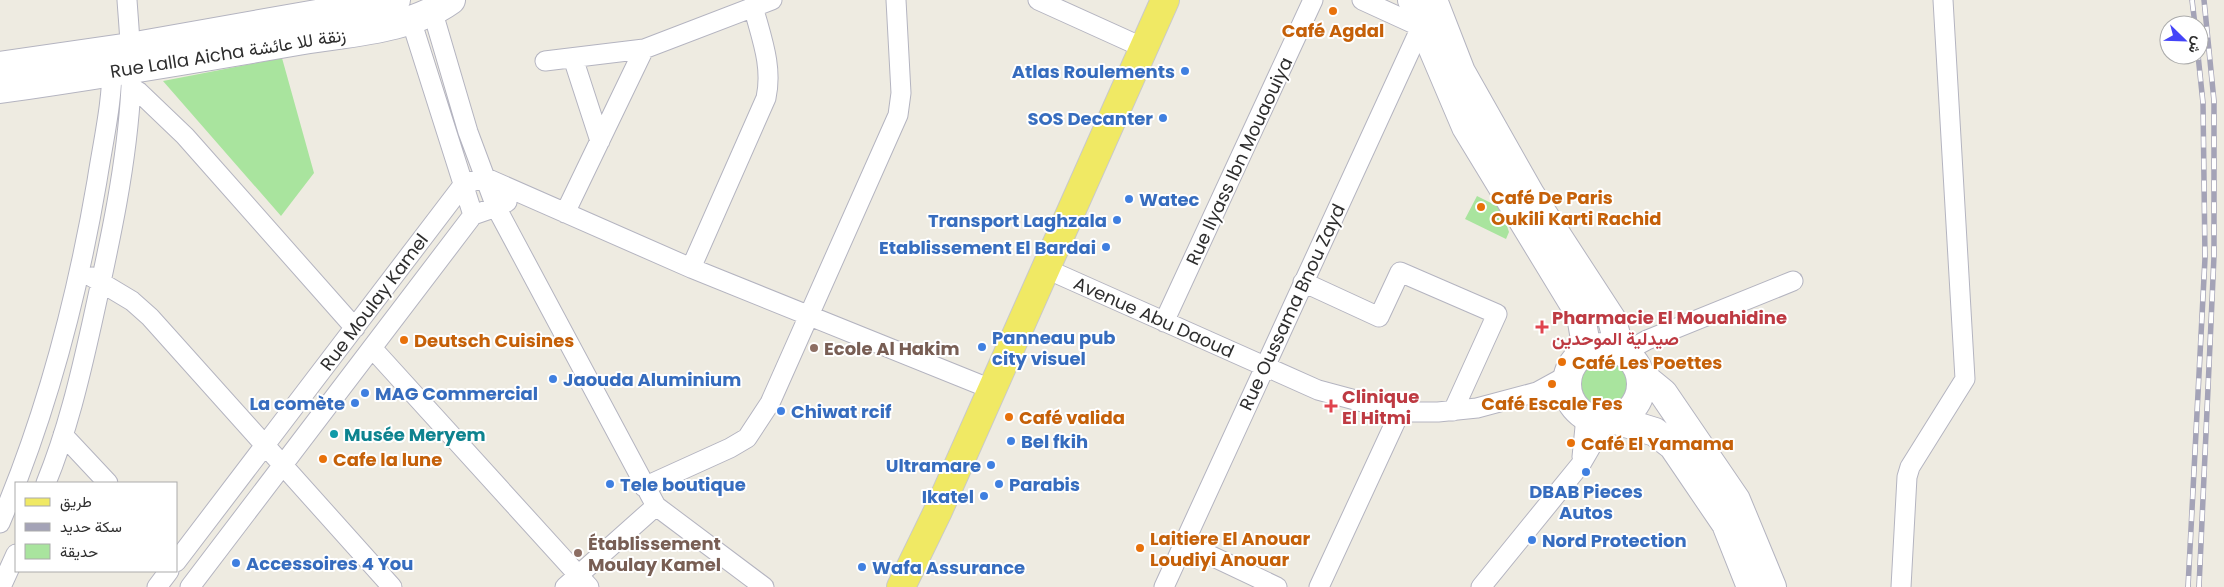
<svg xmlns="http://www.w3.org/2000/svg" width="2224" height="587" font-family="Poppins,Vazirmatn,sans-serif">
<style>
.green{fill:#a9e49e}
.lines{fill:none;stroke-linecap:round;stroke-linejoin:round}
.street-casing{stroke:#b4b4c0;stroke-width:21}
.secondary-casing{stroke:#b4b4c0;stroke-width:30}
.primary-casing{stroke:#c9c9c9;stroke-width:30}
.street{stroke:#fff;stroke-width:19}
.secondary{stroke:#fff;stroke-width:28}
.primary{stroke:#f0e964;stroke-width:28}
.rail-casing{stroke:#a4a3b7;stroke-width:5.5}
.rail{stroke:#fff;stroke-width:4;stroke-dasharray:11;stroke-linecap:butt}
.food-dot{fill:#e8710a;stroke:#fff;stroke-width:2}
.shop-dot{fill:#3f7fe0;stroke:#fff;stroke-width:2}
.health-dot{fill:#e0444e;stroke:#fff;stroke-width:2}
.education-dot{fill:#8d6e63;stroke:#fff;stroke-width:2}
.culture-dot{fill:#0f9aa8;stroke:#fff;stroke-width:2}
.labels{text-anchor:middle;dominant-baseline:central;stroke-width:4;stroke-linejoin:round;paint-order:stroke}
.food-label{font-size:18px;font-weight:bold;fill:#c56008;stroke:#fff;text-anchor:start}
.street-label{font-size:18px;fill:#2e2e2e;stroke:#fff}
.shop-label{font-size:18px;font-weight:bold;fill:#366cbe;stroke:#fff;text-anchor:start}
.health-label{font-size:18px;font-weight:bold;fill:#be3a42;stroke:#fff;text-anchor:start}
.education-label{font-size:18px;font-weight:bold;fill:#785e54;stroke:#fff;text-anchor:start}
.culture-label{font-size:18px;font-weight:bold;fill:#0d838f;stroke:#fff;text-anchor:start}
</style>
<rect width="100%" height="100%" fill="#eeebe1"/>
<path class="green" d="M282 58 314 173 281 216 163 81Z
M1477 196 1501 208 1509 232 1506 239 1465 219Z
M1578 385a28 28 0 1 1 56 0a28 28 0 1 1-56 0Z"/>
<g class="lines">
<defs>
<path id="street" d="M1038 0 1144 48
M411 20 473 215
M573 58 600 141
M545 61 644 49
M131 87 139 92 185 136 355 328
M507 202 496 207 656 506 764 587
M565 213 644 49 772 0
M691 268 766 98C773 66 761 37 753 6
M1060 275 1318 390 1400 412H1438L1477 408 1537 392 1568 375
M92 277 132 301 150 317 392 587
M1303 282 1379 317 1400 272 1497 314 1453 411
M1164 322 1313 0
M372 348 589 587
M1625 352 1647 340 1793 281
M1537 392 1572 402
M63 435 108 483
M1582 457 1586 417
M46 483C67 432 80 377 92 323 109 246 127 166 131 87 132 58 129 29 127 0
M644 487 730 448 747 438 770 403 898 115 901 93 896 0
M0 523C47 413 77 298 97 181 103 142 113 100 112 61
M1184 543 1277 587
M176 562 463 185 484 177 691 268 991 389
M1 587 16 554
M157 587 169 571
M190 587 473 215 496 207 468 132 433 13
M565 587 656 506
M1164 587 1421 27 1362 0
M1319 587 1400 412
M1481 587 1581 464 1606 421
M1901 587 1907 477 1910 467 1965 379 1943 0"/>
<path id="secondary" d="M1412 0 1466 127 1581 316 1587 351
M1433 0 1461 72 1530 194 1612 320 1620 350
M0 66 130 47 396 0
M0 89C98 75 194 59 292 42 345 32 406 32 451 0
M1567 384a37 37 0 1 1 74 0a37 37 0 1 1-74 0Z
M1641 375 1663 393 1736 500 1772 587
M1616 420 1655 432 1673 446 1726 524 1751 587"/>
<path id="primary" d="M901 587 938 511 1165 0"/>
</defs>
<use href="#street" class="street-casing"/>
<use href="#secondary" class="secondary-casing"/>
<use href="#primary" class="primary-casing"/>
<use href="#street" class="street"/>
<use href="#secondary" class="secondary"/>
<use href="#primary" class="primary"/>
<defs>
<path id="rail" d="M2192 0 2195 25
M2188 587 2205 258 2203 103 2198 55
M2199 587 2214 256V101L2204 0"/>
</defs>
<use href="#rail" class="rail-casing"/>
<use href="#rail" class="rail"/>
</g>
<g class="food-dot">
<circle cx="1333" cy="11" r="5"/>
<circle cx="1481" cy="207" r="5"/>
<circle cx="404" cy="340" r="5"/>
<circle cx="1562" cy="362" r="5"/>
<circle cx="1552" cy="384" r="5"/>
<circle cx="1009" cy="417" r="5"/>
<circle cx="1571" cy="443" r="5"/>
<circle cx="323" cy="459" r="5"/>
<circle cx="1140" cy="548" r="5"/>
</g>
<g class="shop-dot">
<circle cx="1185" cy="71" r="5"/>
<circle cx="1163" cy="118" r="5"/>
<circle cx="1129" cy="199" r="5"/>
<circle cx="1117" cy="220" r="5"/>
<circle cx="1106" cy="247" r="5"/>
<circle cx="982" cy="347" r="5"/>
<circle cx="553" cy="379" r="5"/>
<circle cx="365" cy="393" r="5"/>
<circle cx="355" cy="403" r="5"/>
<circle cx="781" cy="411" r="5"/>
<circle cx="1011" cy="441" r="5"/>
<circle cx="991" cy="465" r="5"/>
<circle cx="1586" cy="472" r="5"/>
<circle cx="610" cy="484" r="5"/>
<circle cx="999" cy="484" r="5"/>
<circle cx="984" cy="496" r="5"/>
<circle cx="1532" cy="540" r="5"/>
<circle cx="236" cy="563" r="5"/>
<circle cx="862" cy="567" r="5"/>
</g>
<g class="health-dot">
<path d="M1539.5 319.5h5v5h5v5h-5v5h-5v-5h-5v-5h5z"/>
<path d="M1328.5 398.5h5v5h5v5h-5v5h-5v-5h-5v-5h5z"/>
</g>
<g class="education-dot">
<circle cx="814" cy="348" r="5"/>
<circle cx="578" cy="553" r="5"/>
</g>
<circle class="culture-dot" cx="334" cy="434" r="5"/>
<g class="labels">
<g class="food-label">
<text x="1333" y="30" text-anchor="middle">Café Agdal</text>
<text x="1491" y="197">Café De Paris<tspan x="1491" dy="21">Oukili Karti Rachid</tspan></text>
<text x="414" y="340">Deutsch Cuisines</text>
<text x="1572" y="362">Café Les Poettes</text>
<text x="1552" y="403" text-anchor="middle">Café Escale Fes</text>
<text x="1019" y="417">Café valida</text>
<text x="1581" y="443">Café El Yamama</text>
<text x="333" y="459">Cafe la lune</text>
<text x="1150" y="538">Laitiere El Anouar<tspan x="1150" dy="21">Loudiyi Anouar</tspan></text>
</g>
<g class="street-label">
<text transform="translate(228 53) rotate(-9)">Rue Lalla Aicha زنقة للا عائشة</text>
<text transform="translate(1239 161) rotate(-65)">Rue Ilyass Ibn Mouaouiya</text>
<text transform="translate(374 302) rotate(-53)">Rue Moulay Kamel</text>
<text transform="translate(1292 307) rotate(-65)">Rue Oussama Bnou Zayd</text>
<text transform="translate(1154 317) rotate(24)">Avenue Abu Daoud</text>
</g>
<g class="shop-label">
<text x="1175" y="71" text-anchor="end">Atlas Roulements</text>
<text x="1153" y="118" text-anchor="end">SOS Decanter</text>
<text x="1139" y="199">Watec</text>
<text x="1107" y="220" text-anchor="end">Transport Laghzala</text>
<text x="1096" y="247" text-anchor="end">Etablissement El Bardai</text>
<text x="992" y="337">Panneau pub<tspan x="992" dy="21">city visuel</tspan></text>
<text x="563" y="379">Jaouda Aluminium</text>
<text x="375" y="393">MAG Commercial</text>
<text x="345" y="403" text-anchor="end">La comète</text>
<text x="791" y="411">Chiwat rcif</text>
<text x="1021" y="441">Bel fkih</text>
<text x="981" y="465" text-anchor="end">Ultramare</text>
<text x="620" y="484">Tele boutique</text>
<text x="1009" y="484">Parabis</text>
<text x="1586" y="491" text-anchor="middle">DBAB Pieces<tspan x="1586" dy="21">Autos</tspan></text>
<text x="974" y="496" text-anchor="end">Ikatel</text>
<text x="1542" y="540">Nord Protection</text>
<text x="246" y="563">Accessoires 4 You</text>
<text x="872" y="567">Wafa Assurance</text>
</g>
<g class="health-label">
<text x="1552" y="317">Pharmacie El Mouahidine<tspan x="1552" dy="21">صيدلية الموحدين</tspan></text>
<text x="1342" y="396">Clinique<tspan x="1342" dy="21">El Hitmi</tspan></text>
</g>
<g class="education-label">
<text x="824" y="348">Ecole Al Hakim</text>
<text x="588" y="543">Établissement<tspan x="588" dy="21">Moulay Kamel</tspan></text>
</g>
<g class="culture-label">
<text x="344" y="434">Musée Meryem</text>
</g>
</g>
<rect x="15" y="482" width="162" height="90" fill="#ffffff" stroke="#ababab"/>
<rect x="25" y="498" width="25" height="8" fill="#f0e964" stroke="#ababab"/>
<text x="60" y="507" font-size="15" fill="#2e2e2e">طريق</text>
<rect x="25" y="523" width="25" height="8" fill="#a4a3b7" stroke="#ababab"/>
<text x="60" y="532" font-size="15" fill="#2e2e2e">سكة حديد</text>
<rect x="25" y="544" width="25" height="15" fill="#a9e49e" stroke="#ababab"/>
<text x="60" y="557" font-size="15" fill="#2e2e2e">حديقة</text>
<g transform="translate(2184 40) rotate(113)"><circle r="24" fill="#ffffff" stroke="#ababab"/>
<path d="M0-4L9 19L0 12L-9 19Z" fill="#4444f8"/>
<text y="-8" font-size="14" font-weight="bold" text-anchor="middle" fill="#2e2e2e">ش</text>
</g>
</svg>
